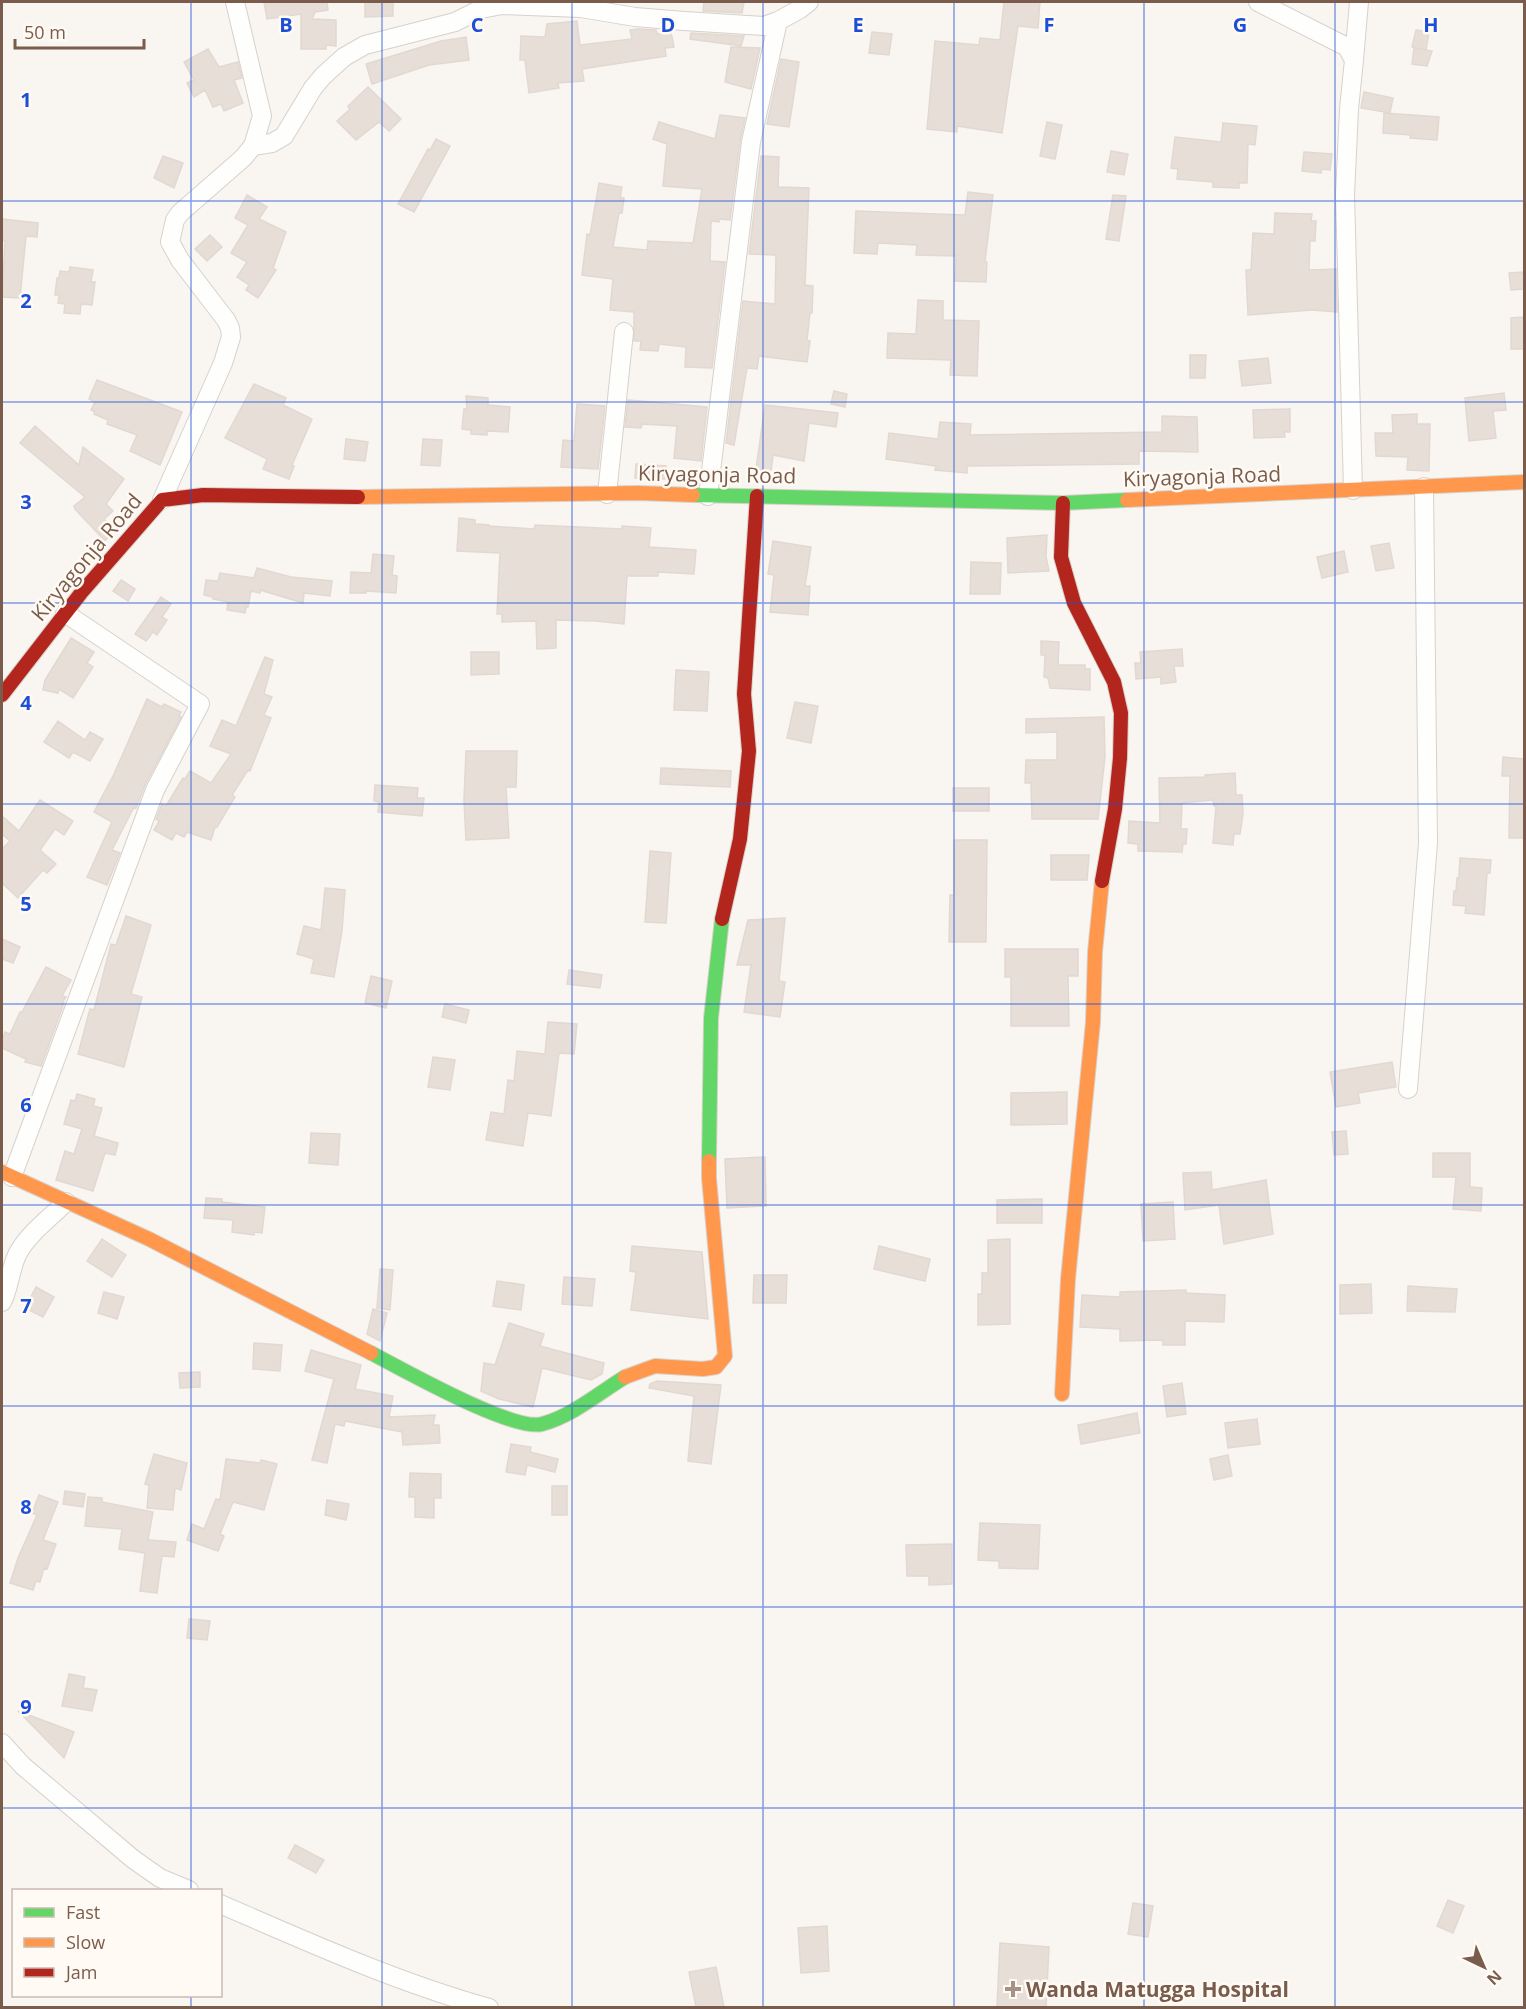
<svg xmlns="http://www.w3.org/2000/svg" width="1526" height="2009" font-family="'Open Sans',sans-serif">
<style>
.building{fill:#e6ded7;stroke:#e2d8d2;stroke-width:1.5}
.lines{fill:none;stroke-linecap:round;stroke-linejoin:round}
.street-casing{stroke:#d7d1cb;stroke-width:20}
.fast-casing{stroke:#d9d2cb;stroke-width:16}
.slow-casing{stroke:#d9d2cb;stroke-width:16}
.jam-casing{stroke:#d9d2cb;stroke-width:16}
.street{stroke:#fefefd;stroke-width:18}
.fast{stroke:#63d668;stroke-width:14}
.slow{stroke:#ff974d;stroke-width:14}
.jam{stroke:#b3261e;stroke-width:14}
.grid{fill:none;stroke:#1d4ed8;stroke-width:1.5;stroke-opacity:0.55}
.poi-dot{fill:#a69286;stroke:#fffaf3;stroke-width:2}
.labels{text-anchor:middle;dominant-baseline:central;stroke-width:5;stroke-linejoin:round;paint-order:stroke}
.street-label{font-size:21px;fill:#7a5c4d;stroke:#fffaf3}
.poi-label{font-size:21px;font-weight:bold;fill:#7a5c4d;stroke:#fffaf3;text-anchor:start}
.grid-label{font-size:20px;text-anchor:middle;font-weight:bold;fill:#1d4ed8;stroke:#fffaf3;stroke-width:5;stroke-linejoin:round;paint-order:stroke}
</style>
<rect width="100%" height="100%" fill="#f9f5f0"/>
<path class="building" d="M264 2H327L328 10 315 12 312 19 336 20V46L326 45V49H301V14L267 19Z
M365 2H393V16L365 17Z
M704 2H744L742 13 703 11Z
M1004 2H1040L1038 28 1018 26 1002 133 957 126V132L927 129 935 41 979 45 980 38 1000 40Z
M577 21 580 45 632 39 630 30 638 29 656 30 657 34 671 32 674 47 665 48 666 56 582 69 584 81 558 83 559 88 529 93 525 60H520L521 36 545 37 547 24Z
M1416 30 1429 32 1426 50 1412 47Z
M872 32 892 34 889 55 869 53Z
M691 33 744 36 741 46 690 39Z
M466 37 469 60 429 65 372 84 366 64 441 41Z
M731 47 760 48 751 89 725 82Z
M1414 48 1432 51 1427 66 1412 64Z
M208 49 219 67 238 62 242 78 234 80 243 103 224 111 221 104 213 107 205 90 194 97 187 83 194 80 184 62Z
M781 59 799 62 789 127 767 124Z
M368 87 401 119 389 131 379 122 356 140 337 121 350 109 348 106Z
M1364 92 1393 98 1390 113 1361 108Z
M1384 113 1439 117 1437 140 1410 138 1411 135 1383 133Z
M720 115 745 118 740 141 730 220 719 219V222L711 221 710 261 725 262 712 368 685 367 686 347 659 344 658 351 640 350 641 341H634V312L610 310 613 279 582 275 587 234 590 235 599 183 622 187 620 197 624 198 622 213H619L613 247 647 250 648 241 693 243 702 189 663 186 667 144 653 139 659 122 715 139Z
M1047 122 1062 125 1055 159 1040 156Z
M1223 123 1257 126 1255 145 1248 144 1247 183H1239V188L1213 187V182L1177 179 1178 169 1171 168 1175 137 1221 142Z
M436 139 450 146 414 212 398 204 428 149 430 150Z
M1111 151 1128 154 1124 175 1107 172Z
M1304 152 1332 154 1330 170 1322 169 1321 173 1302 171Z
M163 156 183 163 174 188 154 178Z
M761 156 779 157 778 187 809 188 805 285 813 286 812 313H810L807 340 810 341 807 362 759 356 757 369 747 368 734 445 726 443 743 301 775 304 776 255 749 254Z
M968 192 993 195 985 262H987L986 282 955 281 956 256 916 255 917 245 878 243 877 254 854 253 856 211 965 215Z
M247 195 267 207 259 219 286 232 273 268 276 270 258 298 246 290 249 285 237 277 247 262 231 253 248 225 235 218Z
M1113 195 1126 196 1119 241 1106 239Z
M1275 213 1312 214 1311 221H1316L1315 241H1310L1309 270 1336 269 1337 312 1312 310 1248 315 1246 270H1251L1253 233 1274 234Z
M2 219 38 223 37 237 26 236 20 298 2 297 5 241 2 240Z
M210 235 222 247 207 261 195 249Z
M70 267 93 270 91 282H95L92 305 81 304 80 314 64 313 65 304 58 303 59 295H55L57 278H59L60 271 69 272Z
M1524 272V289L1511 290 1509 273Z
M918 300 943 301V320L979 321 977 376 950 375 951 360 887 358 888 333 916 334Z
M1524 317V349H1511V318Z
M1190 355H1206L1205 378H1190Z
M1268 358 1271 383 1242 386 1239 361Z
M97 380 182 412 160 465 130 451 137 435 107 424 108 420 94 414 95 412 91 410 95 402 89 399Z
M254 384 286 398 283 405 312 419 292 465 294 466 289 479 263 469 267 459 225 438Z
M834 391 847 394 845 407 831 404Z
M1504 393 1506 410 1493 411 1496 438 1469 441 1465 398Z
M466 396 488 398V405L510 407 508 432 487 431V435L471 434V430L462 429 464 409H467Z
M628 400 707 407 701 461 674 458 677 426 642 424 641 428 625 427Z
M577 404 605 406 598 469 561 467 563 440 574 441Z
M765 405 838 413 836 427 809 423 804 461 773 455 771 471 756 469Z
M1290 409V432H1284L1285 437 1254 438 1253 410Z
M1417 414V424H1430L1429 471 1407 470 1408 457 1376 456 1375 433H1393L1392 415Z
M1162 416 1197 417 1198 452 1139 451V464L967 466V473L935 470 936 466 886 459 889 433 938 439 940 422 971 424 970 435 1162 432Z
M35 426 79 465 83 447 124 479 106 504 113 511 104 519 115 530 105 541 75 509 74 506 85 497 20 443Z
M346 439 368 442 365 461 344 459Z
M423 439 442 440 440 466 421 465Z
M636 464 666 466 665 479 635 478Z
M459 518 475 520V524L489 525V526L534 529 535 525 622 529V526L651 528 649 547 696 550 694 574 658 572V576H627L624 624 595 621 556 620V648L537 649 536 621 502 622V614H497L500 553 457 551Z
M1047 535 1046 557 1049 571 1008 573 1007 538Z
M773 541 811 547 805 586H810L808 615 770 612 774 575 768 574Z
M1389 543 1394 568 1376 571 1371 546Z
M1344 551 1348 572 1322 578 1317 557Z
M373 554 394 556 392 575 397 576 396 593 366 591V593H350L351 572 371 573Z
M971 562 1001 563 1000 594H970Z
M257 568 291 577 332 581 330 596 304 593 303 603 260 590V593L251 591 248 607H246L245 613 227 610 228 602 213 599V597L204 595 206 580 218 581 220 573 254 578Z
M121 580 135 589 128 601 113 591Z
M161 597 171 604 162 617 167 620 157 635 153 632 146 641 135 634Z
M71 638 94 652 87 663 93 667 73 698 59 689 58 693 43 690 45 680Z
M1041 641 1059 642 1058 665H1085V669H1090V690L1050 688 1048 678 1044 677 1045 655H1041Z
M1182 649 1183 666H1174L1176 682 1161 684V677L1136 679 1135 663H1141L1140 652Z
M471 652H499V674L471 675Z
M265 657 273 660 264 694 272 697 264 715 271 718 250 771 248 770 232 795 235 797 217 827H215L211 840 187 832 184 837 176 833 172 840 154 830 159 821 156 819 162 804 166 806 183 778 185 779 190 771 211 783 231 754 210 746 222 720 236 726Z
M676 670 709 672 707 711 674 710Z
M147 699 162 707 164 704 181 712 179 716 181 717 145 785 136 808 134 807 112 850 120 853 107 885 87 877 112 822 94 812 114 774Z
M795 702 818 706 811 743 787 738Z
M1104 717 1105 757 1098 819H1032L1031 783H1025L1026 760H1057V732L1026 733V719Z
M58 721 85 740 90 732 103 739 90 761 73 752 69 758 44 742Z
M466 751H517L516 787H506L509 838 466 840 464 800Z
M1503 757 1524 759V838H1509L1510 776H1502Z
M661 768 731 771 730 787 660 784Z
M1235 773 1236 795H1242L1243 814 1240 834H1234L1233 845 1213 843 1216 806H1214L1213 800 1182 803 1181 829H1187L1186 844H1183L1182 852 1138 851V844L1128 843 1129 821 1160 823 1159 778 1205 777V775Z
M375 785 418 788 417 798H424L422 816 378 812 379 802 374 801Z
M953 788H989V811H953Z
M40 800 73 821 64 835 55 829 40 850 56 864 47 873 43 870 18 898 2 883V849L10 841 2 834V816L19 831Z
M954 840H987L986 942H949L950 895H954Z
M650 851 671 853 666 923 645 922Z
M1051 855H1089L1087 880H1051Z
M1460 858 1491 860 1490 873H1487L1484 915 1465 913 1466 906 1453 905 1454 891H1456L1457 878H1459Z
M325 888 345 890 342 931 334 977 311 973 314 959 297 954 304 926 321 930Z
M126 916 151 925 131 994 142 997 124 1067 78 1054 90 1009 94 1010 111 944 116 945Z
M785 918 779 981 785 982 780 1017 744 1012 751 965H737L748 920Z
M2 939 20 947 13 963 2 959Z
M1005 949H1078V976H1068L1069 1026H1011V977H1005Z
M46 967 71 980 62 996 66 997 62 1003H64L41 1066 25 1062 26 1059 2 1048V1041L5 1032 10 1034 20 1012H22Z
M569 970 602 975 600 988 567 984Z
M371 976 392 981 386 1008 365 1003Z
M445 1004 469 1010 466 1023 442 1017Z
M548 1022 577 1024 574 1054 559 1053 551 1116 528 1113 523 1146 486 1140 491 1112 504 1114 508 1080 514 1081 517 1051 545 1054Z
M433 1057 455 1060 450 1090 428 1087Z
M1392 1062 1396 1087 1358 1093 1360 1103 1336 1107 1330 1072Z
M1067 1092V1124L1011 1125V1093Z
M77 1094 95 1099 93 1106 102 1108 94 1136 118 1143 115 1155 105 1153 93 1191 56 1180 65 1151 74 1154 82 1129 64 1124 71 1100 75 1101Z
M1346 1131 1348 1154 1334 1155 1332 1132Z
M311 1133 340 1134 338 1165 309 1163Z
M1433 1153H1470V1187L1482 1188 1481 1211 1453 1209 1456 1177H1433Z
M765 1157 766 1206 727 1208 725 1159Z
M1211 1172 1212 1190 1266 1180 1273 1234 1224 1244 1219 1205 1185 1210 1183 1173Z
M206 1198 222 1199V1202L265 1207 262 1233 254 1232V1235L232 1232 233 1220 204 1218Z
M1042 1199V1223H997V1200Z
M1173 1202 1175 1239 1143 1241 1141 1204Z
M102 1239 126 1255 112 1277 87 1261Z
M1010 1239V1324L978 1325V1294H982V1273H988V1240Z
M632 1246 702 1252 708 1319 631 1310 636 1272 630 1271Z
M879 1246 930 1259 925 1281 874 1269Z
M380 1269 393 1270 390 1310 377 1308Z
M754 1275H787L786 1303H753Z
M564 1277 595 1279 592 1306 562 1304Z
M497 1281 524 1285 521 1310 493 1306Z
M1371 1284 1372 1313 1340 1314V1285Z
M1408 1286 1457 1289 1455 1312 1407 1311Z
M36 1287 54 1297 43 1317 25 1308Z
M1186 1290V1293L1225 1295 1224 1322 1185 1321V1345H1163V1340L1120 1341V1329L1080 1327 1082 1295 1120 1297V1292Z
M104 1292 124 1297 117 1319 98 1313Z
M373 1309 387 1313 380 1341 367 1334Z
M509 1323 544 1334 540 1346 604 1363 602 1374 591 1380 542 1368 533 1407 499 1399 481 1391 484 1363 495 1365Z
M254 1343 282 1345 280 1371 253 1369Z
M311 1350 361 1365 355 1389 393 1396 389 1417 435 1415 433 1425H439L440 1443 403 1445 402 1432 345 1421 344 1426 335 1424 327 1463 312 1460 334 1379 305 1371Z
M200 1372V1387L180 1388 179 1373Z
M657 1381 721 1385 711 1464 688 1461 694 1396 649 1388 650 1384Z
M1182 1383 1186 1414 1167 1417 1163 1386Z
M1137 1413 1140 1433 1081 1444 1078 1425Z
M1257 1419 1260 1444 1228 1448 1225 1423Z
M511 1444 531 1447 530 1452 558 1459 555 1472 527 1465 525 1475 506 1472Z
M154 1454 187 1463 181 1490 175 1488 173 1510 147 1508 149 1485 145 1484Z
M1228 1455 1232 1476 1214 1480 1210 1459Z
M226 1459 260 1463 261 1460 277 1464 264 1510 233 1502 220 1534 224 1536 218 1551 187 1540 192 1524 204 1529 216 1499 220 1500Z
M410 1473 441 1474V1498H434V1518L415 1517V1497H409Z
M552 1486H567V1515H552Z
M65 1491 85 1494 83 1507 63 1504Z
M39 1495 58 1502 43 1540 56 1544 47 1569 44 1568 40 1582 36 1581 33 1590 10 1583 18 1558 37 1515 32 1513Z
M88 1497 102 1498V1502L153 1512 148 1540 176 1542 174 1557 162 1556 157 1593 140 1591 145 1553 119 1549 122 1529 85 1526Z
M327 1500 349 1504 346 1520 325 1515Z
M980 1523 1040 1525 1038 1569 999 1568V1561L978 1560Z
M952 1544V1584L929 1585V1576H907L906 1545Z
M189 1619 210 1621 207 1640 187 1638Z
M69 1674 85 1677 83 1688 97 1690 92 1711 62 1706Z
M18 1711 74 1732 64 1758Z
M295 1845 324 1860 316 1873 288 1858Z
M1448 1900 1464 1906 1453 1933 1437 1926Z
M1133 1903 1153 1906 1148 1937 1128 1934Z
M827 1926 829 1971 801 1973 798 1928Z
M1000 1943 1049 1947 1046 2007H997Z
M716 1967 724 2007H696L689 1972Z"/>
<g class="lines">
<defs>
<path id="street" d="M1258 2 1347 47 1354 60 1349 109 1345 195 1353 490
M1354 60 1359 2
M253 146 272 143 284 136 313 88 323 76 344 57 365 45 455 22 481 9 502 5 581 8 635 17 684 21 764 26 778 21 800 9 809 2
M607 494 624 332
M708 496 751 142 778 21
M162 500 223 363 231 337 230 328 226 320 180 260 170 242 175 220 180 213 243 158 253 146 262 116 235 2
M1408 1089 1428 843 1424 487
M12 1177 155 790 200 704 65 613
M2 1302C10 1287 10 1268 18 1253 29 1233 50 1218 66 1202
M2 1743 23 1766 133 1859 160 1878 189 1890
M220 1904C308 1942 396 1982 489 2008"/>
<path id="fast" d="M693 495 1063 503 1127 500
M709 1161 711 1018 722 919
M371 1353C402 1369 513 1432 542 1424 572 1416 599 1393 625 1377"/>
<path id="slow" d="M358 497 638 493 693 495
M1127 500 1524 482
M2 1172 149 1239 371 1353
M625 1377 655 1366 703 1369 716 1367 725 1356 709 1178V1161
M1062 1394 1068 1279 1093 1022 1095 952 1102 881"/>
<path id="jam" d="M1063 503 1061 557 1074 603 1114 682 1121 713 1120 758 1115 809 1102 881
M2 695 81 593 162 500 203 495 358 497
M722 919 740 839 749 751 744 694 757 496"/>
</defs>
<use href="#street" class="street-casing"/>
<use href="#fast" class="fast-casing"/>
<use href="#slow" class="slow-casing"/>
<use href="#jam" class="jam-casing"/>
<use href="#street" class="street"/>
<use href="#fast" class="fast"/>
<use href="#slow" class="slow"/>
<use href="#jam" class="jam"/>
</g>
<path class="grid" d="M191 2V1890M382 2V2008M572 2V2008M763 2V2008M954 2V2008M1144 2V2008M1335 2V2008M2 201H1524M2 402H1524M2 603H1524M2 804H1524M2 1004H1524M2 1205H1524M2 1406H1524M2 1607H1524M2 1808H1524M191 1996V2008"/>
<path class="poi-dot" d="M1010 1980h6v6h6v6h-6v6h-6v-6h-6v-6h6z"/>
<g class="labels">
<g class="street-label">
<text transform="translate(717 474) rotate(1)">Kiryagonja Road</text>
<text transform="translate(1202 476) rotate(-2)">Kiryagonja Road</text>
<text transform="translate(86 557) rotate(-50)">Kiryagonja Road</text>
</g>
<g class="poi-label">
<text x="1026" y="1989">Wanda Matugga Hospital</text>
</g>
</g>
<g class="grid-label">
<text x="286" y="32">B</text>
<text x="477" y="32">C</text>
<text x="668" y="32">D</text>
<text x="858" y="32">E</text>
<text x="1049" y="32">F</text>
<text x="1240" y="32">G</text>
<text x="1431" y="32">H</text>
<text x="26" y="107">1</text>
<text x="26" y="308">2</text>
<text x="26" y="509">3</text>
<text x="26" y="710">4</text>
<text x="26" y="911">5</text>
<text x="26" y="1112">6</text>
<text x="26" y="1313">7</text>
<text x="26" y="1514">8</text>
<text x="26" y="1714">9</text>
</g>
<rect width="1526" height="2009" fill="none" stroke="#7a5c4d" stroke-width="6"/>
<rect x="12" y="1889" width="210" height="108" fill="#fffaf3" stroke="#cabbb1" stroke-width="1.5"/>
<rect x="24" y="1908" width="30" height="9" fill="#63d668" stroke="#cabbb1" stroke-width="1.5"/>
<text x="66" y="1919" font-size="18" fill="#7a5c4d">Fast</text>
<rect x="24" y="1938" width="30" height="9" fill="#ff974d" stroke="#cabbb1" stroke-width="1.5"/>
<text x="66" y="1949" font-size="18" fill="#7a5c4d">Slow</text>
<rect x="24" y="1968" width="30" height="9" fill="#b3261e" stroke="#cabbb1" stroke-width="1.5"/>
<text x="66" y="1979" font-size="18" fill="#7a5c4d">Jam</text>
<g transform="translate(1484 1967) rotate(136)" stroke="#fffaf3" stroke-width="4.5" paint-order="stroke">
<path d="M0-4.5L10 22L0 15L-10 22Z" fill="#7a5c4d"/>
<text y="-9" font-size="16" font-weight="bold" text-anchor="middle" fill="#7a5c4d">N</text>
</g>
<path d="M15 39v9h129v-9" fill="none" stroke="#7a5c4d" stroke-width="3"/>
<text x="24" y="39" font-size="18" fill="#7a5c4d" stroke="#fffaf3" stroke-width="4.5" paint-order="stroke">50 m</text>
</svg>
